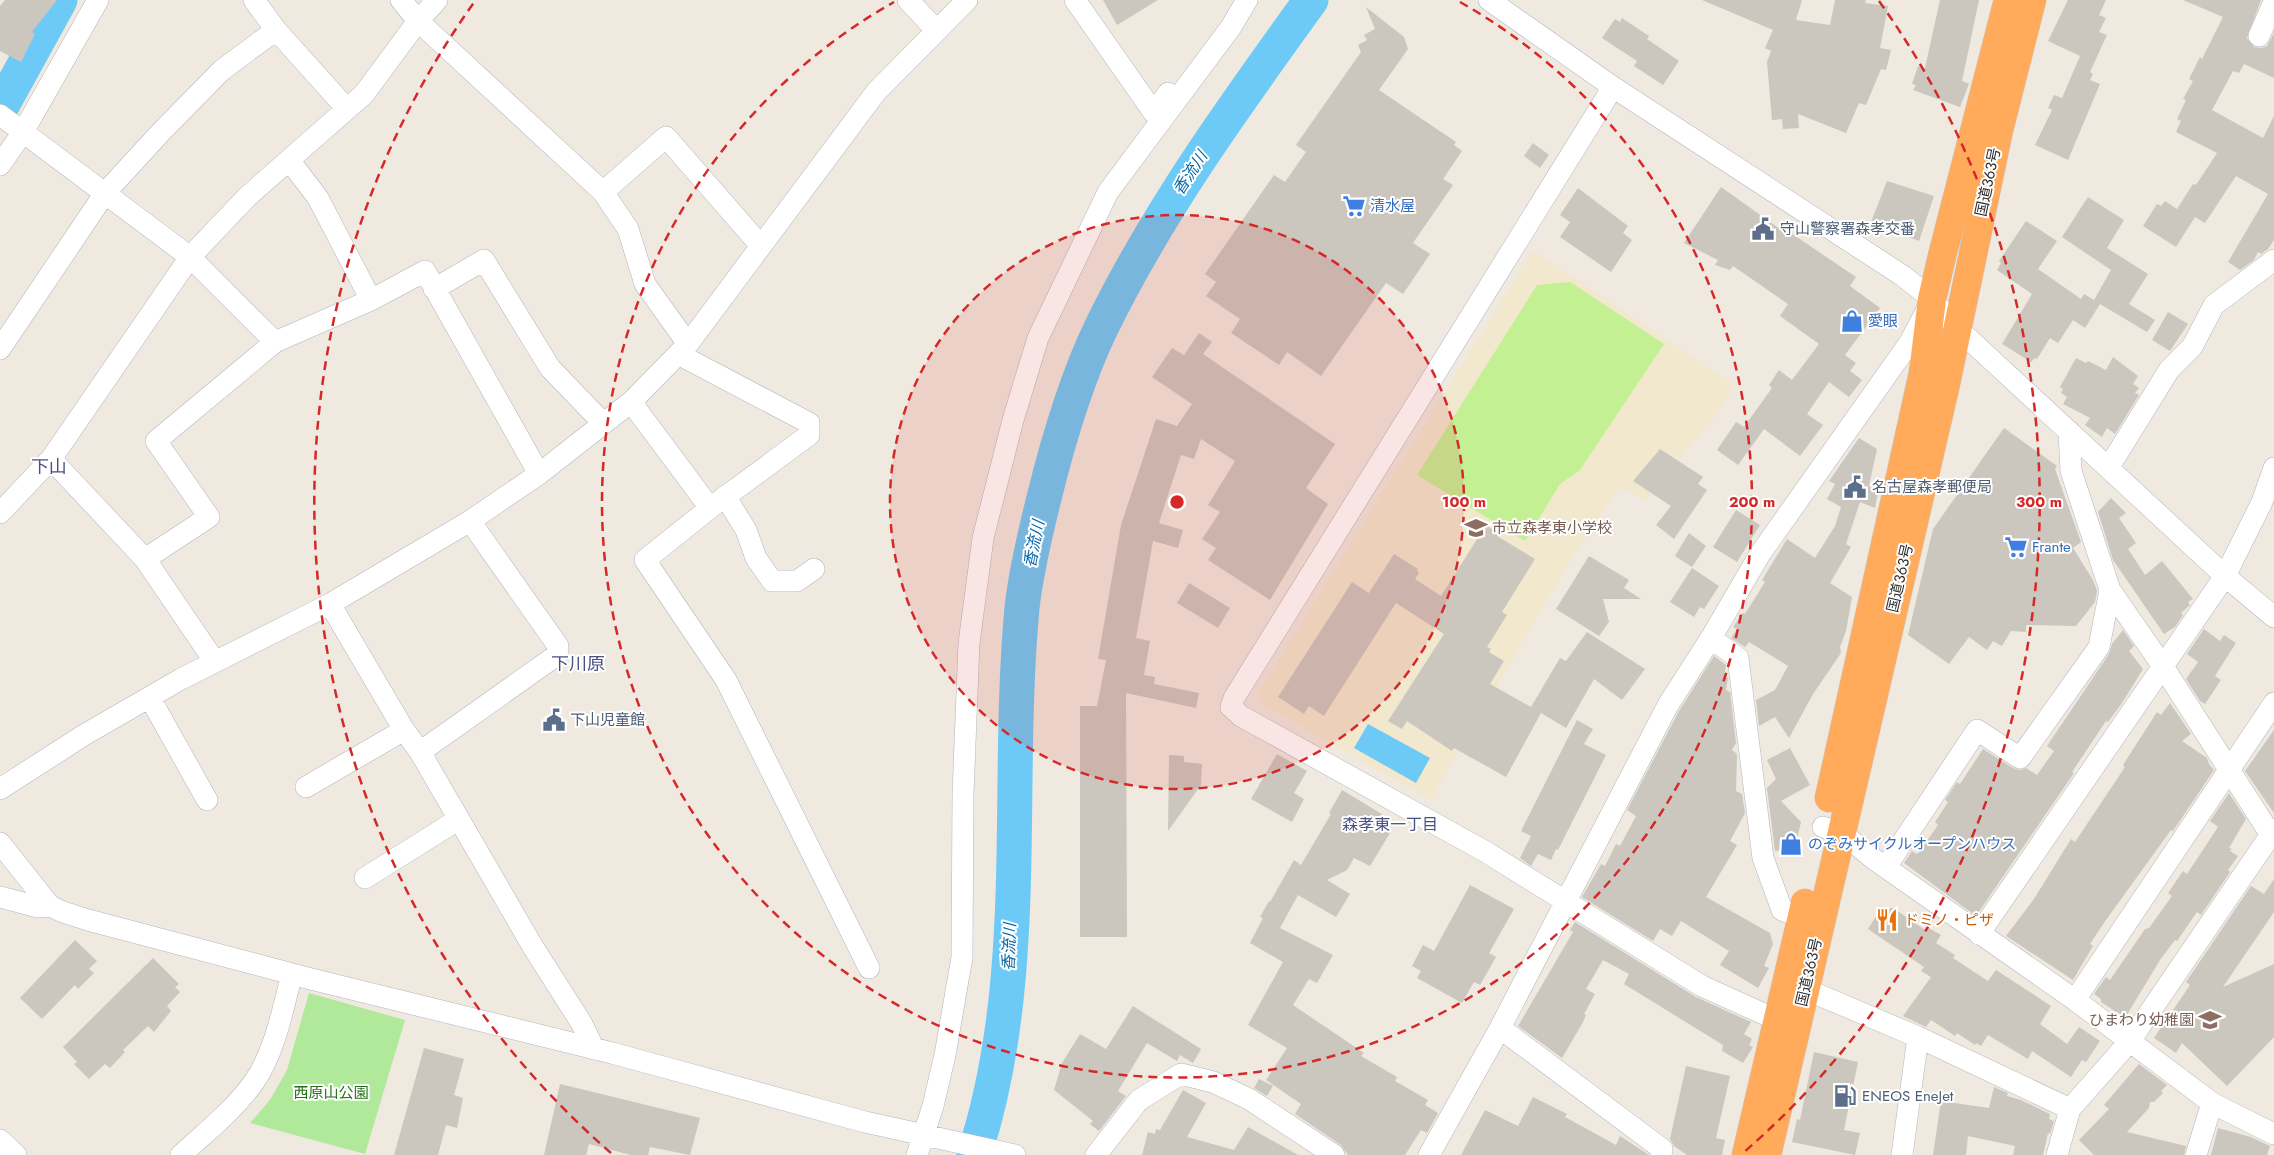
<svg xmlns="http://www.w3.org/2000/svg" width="2274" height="1155" font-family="Jost,'Noto Sans JP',sans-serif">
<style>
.education{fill:#f1e8ce}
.green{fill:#b0e999}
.pitch{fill:#c4f094}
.water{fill:#6dcaf6}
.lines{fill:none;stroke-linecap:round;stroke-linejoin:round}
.river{stroke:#6dcaf6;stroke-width:35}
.building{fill:#cbc7be}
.minor-casing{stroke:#b3b5c1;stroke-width:22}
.highway-casing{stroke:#c8c8c8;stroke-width:29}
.minor{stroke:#fff;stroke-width:21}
.highway{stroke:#ffab5b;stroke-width:28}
.ring{fill:none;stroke:#d62828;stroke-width:2.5;stroke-dasharray:9 6}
.labels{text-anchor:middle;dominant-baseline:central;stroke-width:4;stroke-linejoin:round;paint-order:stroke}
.street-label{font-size:15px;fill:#2d2d2d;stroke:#fff}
.shop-label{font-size:15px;fill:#366cbe;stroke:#fff;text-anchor:start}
.service-label{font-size:15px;fill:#4e5e75;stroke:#fff;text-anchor:start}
.education-label{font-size:15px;fill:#785e54;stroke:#fff;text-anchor:start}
.food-label{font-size:15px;fill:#c56008;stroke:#fff;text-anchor:start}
.park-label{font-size:15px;fill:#247116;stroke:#fff}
.water-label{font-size:16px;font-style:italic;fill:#0567aa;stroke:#fff}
.neighbourhood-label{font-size:16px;fill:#4a5182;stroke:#fff}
.quarter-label{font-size:18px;fill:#4a5182;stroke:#fff}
.centre{fill:#d62828;stroke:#fff;stroke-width:2.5}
.ring-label{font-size:15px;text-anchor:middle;font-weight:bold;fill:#d62828;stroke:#fff;stroke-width:4;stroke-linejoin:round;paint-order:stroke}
</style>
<rect width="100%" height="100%" fill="#efe9df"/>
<path class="education" d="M1533 250 1735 385 1719 411 1645 501 1620 487 1573 556 1430 800 1262 704 1259 692Z"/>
<path class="green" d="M309 993 405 1020 365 1154 250 1123 270 1100 287 1070Z"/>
<path class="pitch" d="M1570 282 1664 344 1580 470 1560 484 1525 541 1417 475 1537 285Z"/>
<path class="water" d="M1368 724 1430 758 1416 783 1354 748Z"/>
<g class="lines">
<path class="river" d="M0 109 60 0
M974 1155C1032 978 1005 790 1022 608 1026 571 1035 534 1044 498 1058 441 1075 382 1101 328 1158 211 1235 105 1311 0"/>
</g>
<path class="building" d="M5 0H57L32 32 35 34 21 62 0 51V6Z
M1103 0H1158L1117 25Z
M1702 0H1802L1796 20 1830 25 1835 0H1866L1865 3 1888 6 1880 48 1891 50 1886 70 1881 69 1866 105 1859 103 1846 133 1798 114 1799 128 1783 129 1782 119 1772 120 1767 62 1771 51 1765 48 1773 30Z
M1940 0H1979L1962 81 1969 84 1960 107 1913 90 1916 85 1912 84 1918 66 1925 68Z
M2068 0H2106L2099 15 2106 18 2099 32 2107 35 2090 72 2093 74 2090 80 2100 84 2068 160 2035 145 2052 110 2048 108 2054 95 2062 98 2080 56 2048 41Z
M2183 0H2261L2247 38 2254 47 2261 48 2267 46 2274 33V78L2244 64 2239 73 2233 71 2212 110 2263 138 2274 116V240L2268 249 2261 254 2258 252 2254 260 2240 270 2228 262 2268 194 2236 176 2205 223 2195 217 2176 247 2143 226 2157 204 2161 206 2165 201 2177 209 2193 184 2196 185 2217 153 2176 132 2181 121 2177 119 2186 100 2183 99 2193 81 2189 79 2200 57 2202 59 2223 17Z
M1366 7 1404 37 1408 49 1379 90 1456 142 1454 145 1462 151 1443 179 1453 185 1413 243 1430 254 1403 294 1386 283 1321 376 1287 352 1279 365 1231 333 1240 319 1206 296 1216 282 1205 274 1274 175 1285 182 1306 152 1296 145 1361 52 1358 45 1367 40 1364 35 1375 29Z
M1622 18 1649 36 1647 39 1679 61 1663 85 1634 66 1637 61 1602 38 1615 19 1620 22Z
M1533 143 1549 155 1540 168 1524 156Z
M1887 181 1934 196 1919 241 1871 222Z
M1721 187 1780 229 1782 227 1856 277 1850 286 1880 308 1845 355 1856 363 1850 371 1862 380 1849 397 1829 382 1807 414 1823 425 1800 456 1764 429 1738 465 1717 450 1736 422 1744 427 1772 388 1769 385 1779 370 1792 380 1819 344 1780 316 1788 304 1733 266 1730 270 1715 265 1718 260 1684 243Z
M1578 188 1628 226 1623 233 1632 240 1611 272 1560 237 1570 222 1560 215Z
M2088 197 2124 220 2107 248 2148 274 2129 304 2155 320 2147 332 2100 304 2085 328 2073 320 2058 343 2050 338 2037 359 2035 358 2031 362 2002 344 2032 294 1997 270 2001 263 1999 261 2026 221 2057 241 2038 269 2081 299 2084 294 2094 300 2111 270 2062 237Z
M2168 312 2188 324 2170 351 2152 340Z
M1199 333 1212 342 1203 354 1335 444 1306 488 1328 504 1270 600 1208 560 1216 548 1202 539 1220 512 1208 505 1235 461 1201 439 1194 459 1181 455 1159 523 1183 530 1178 548 1153 541 1136 638 1150 641 1144 675 1155 677 1154 684 1199 693 1196 708 1126 693 1127 937H1080V706H1097L1106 660 1098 659 1121 525 1156 419 1177 426 1192 404 1152 377 1172 348 1184 355Z
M2113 357 2138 376 2133 384 2139 388 2135 393 2139 395 2115 434 2107 428 2102 437 2085 425 2090 418 2063 404 2067 397 2061 393 2063 389 2060 387 2076 358 2086 363 2088 361 2106 370Z
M2004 428 2057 466 2055 469 2081 542 2073 548 2093 580 2097 591 2095 602 2076 626 2026 625V632L2011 631 2002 646 1993 641 1987 650 1969 637 1949 664 1908 635 1933 529Z
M1859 438 1877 449 1869 486 1878 493 1875 508 1860 502 1846 544 1851 547 1830 583 1852 597 1846 631 1840 647 1841 653 1813 694 1789 738 1775 717 1759 726 1756 700 1775 690 1788 666 1749 642 1745 647 1731 638 1737 629 1733 627 1743 613 1745 614 1765 582 1762 580 1787 539 1815 558 1835 526 1841 507 1827 499 1835 484 1829 481Z
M1660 449 1703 477 1698 484 1707 490 1674 539 1656 525 1671 506 1633 481Z
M2111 498 2126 513 2119 518 2136 543 2128 549 2145 575 2162 561 2193 599 2188 602 2190 605 2181 613 2183 615 2175 627 2164 634 2113 560 2098 512Z
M1736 510 1760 525 1737 562 1713 547Z
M1486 525 1498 533 1497 536 1535 559 1502 612 1507 615 1487 647 1491 649 1489 652 1504 661 1490 684 1531 707 1560 658 1566 661 1587 632 1645 669 1622 700 1594 679 1566 728 1541 713 1506 777 1454 748 1452 751 1407 721 1402 729 1388 721 1444 634 1396 603 1324 716 1309 706 1304 714 1278 697 1352 582 1369 593 1394 554 1418 569 1417 571 1419 573 1415 579 1441 596Z
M1689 533 1706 546 1692 567 1675 556Z
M1589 556 1629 580 1624 588 1641 599H1603L1609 622 1599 636 1556 609Z
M1692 568 1719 586 1704 609 1700 607 1694 617 1670 602Z
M1189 583 1230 608 1218 628 1177 603Z
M2204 629 2220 641 2224 635 2236 643 2215 676 2221 680 2205 704 2200 701 2186 679 2198 662 2187 654Z
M2123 630 2134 646 2129 651 2143 669 2122 703 2108 722 2106 721 2072 772 2074 773 1976 916 1904 863 1912 851 1917 854 1920 851 1938 825 1935 822 1948 802 1945 800 1957 782 1960 784 1983 749 2013 768 2020 770 2026 768 2037 775 2054 751 2047 746 2109 654 2112 644Z
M1714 656 1726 665 1724 676 1728 678 1726 690 1730 692 1736 743 1732 750 1737 754 1736 791 1742 794 1745 813 1730 841 1737 845 1706 897 1770 933 1773 944 1764 966 1769 968 1758 988 1720 965 1729 951 1681 921 1672 936 1660 929 1653 941 1582 897 1601 864 1605 866 1616 844 1620 846 1636 816 1627 810 1679 711Z
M2170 703 2191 734 2182 741 2207 758 2209 764 2214 770 2173 831 2171 830 2106 920 2090 944 2093 946 2073 980 2006 936 2034 899 2071 839 2075 842 2125 767 2123 765 2157 712 2161 715Z
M1577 720 1593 729 1584 744 1606 755 1558 850 1556 849 1551 860 1538 854 1531 866 1520 858 1531 836 1521 831Z
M2274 730V813L2245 771Z
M1790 748 1810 785 1781 801 1801 822 1795 848 1775 851 1767 788 1776 779 1767 760Z
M1277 754 1307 771 1294 793 1304 799 1292 822 1251 799Z
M1169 755 1184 756V762L1202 764 1201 785 1168 831Z
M1342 790 1385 816 1390 833 1370 866 1354 858 1347 870 1327 880 1350 894 1336 917 1298 895 1280 928 1333 955 1317 983 1309 979 1293 1005 1364 1053 1361 1056 1397 1077 1395 1081 1428 1100 1425 1105 1438 1113 1427 1133 1421 1130 1405 1155H1348L1341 1145 1295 1114 1301 1104 1266 1080 1287 1048 1248 1025 1283 962 1250 943 1263 918 1260 917 1269 901 1270 902 1294 860 1301 865 1331 814 1329 813Z
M2229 793 2246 819 2229 848 2232 849 2230 851 2238 856 2228 870 2230 872 2201 915 2197 912 2177 941 2175 940 2160 960 2125 1018 2101 1002V999L2094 994 2106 977 2110 980 2145 929 2149 928 2172 896 2168 893 2183 871 2187 874 2218 827 2210 821Z
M2274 879V912L2223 987 2274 964V1037L2227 1086 2182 1043 2176 1053 2154 1038 2190 985 2186 982 2251 886 2264 894Z
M1470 885 1514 909 1489 953 1496 957 1480 985 1474 982 1462 1003 1417 978 1421 971 1412 966 1423 945 1434 951Z
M1893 908 1925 930 1927 927 1941 935 1936 943 1955 955 1953 958 1988 981 1996 970 2051 1006 2040 1024 2067 1044 2079 1027 2100 1041 2086 1062 2082 1060 2071 1077 2032 1051 2028 1059 1988 1035 1981 1046 1976 1043 1975 1045 1957 1033 1955 1036 1931 1020 1926 1027 1903 1016 1931 977 1921 971 1924 967 1868 929 1880 910Z
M1575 922 1696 997 1751 1022 1744 1034 1752 1039 1749 1045 1753 1047 1743 1063 1722 1051 1723 1045 1624 984 1629 974 1603 960 1586 989 1595 994 1584 1014 1586 1015 1582 1024 1562 1058 1518 1026 1573 932 1570 930Z
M75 940 97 961 89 969 94 973 78 989 75 985 42 1019 20 998Z
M153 958 179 984 175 987 180 992 167 1006 171 1011 154 1032 148 1026 123 1050 125 1052 110 1068 105 1064 89 1079 74 1064 77 1062 63 1047Z
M1133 1006 1201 1049 1193 1063 1180 1055 1177 1061 1147 1043 1118 1091 1126 1096 1099 1131 1090 1124 1093 1121 1054 1090 1062 1063 1080 1034 1106 1049Z
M424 1048 464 1059 454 1095 463 1098 457 1128 446 1125 438 1155H394Z
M1814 1052 1858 1062 1844 1130 1860 1133 1855 1155 1792 1142 1797 1119 1800 1120Z
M2139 1064 2167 1085 2161 1091 2163 1093 2154 1102H2150L2149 1108 2127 1132 2186 1146 2184 1155H2094L2079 1140 2109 1109 2104 1105Z
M1686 1066 1730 1076 1716 1138 1725 1140 1722 1155H1687L1674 1146 1670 1139Z
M1259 1079 1273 1086 1267 1096 1254 1088Z
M560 1084 700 1118 690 1155 650 1147 648 1155H631L589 1144 586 1155H544Z
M1994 1087 2008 1093 2007 1096 2021 1100 2050 1114 2049 1119 2054 1121 2050 1134 2048 1133 2043 1155H2013L2015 1146 1968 1136 1966 1155H1933L1941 1101 1989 1108Z
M1183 1090 1206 1103 1187 1137 1234 1150 1248 1127 1298 1155H1142L1148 1132 1155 1134 1156 1129 1160 1130Z
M1533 1097 1567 1114 1565 1117 1616 1145 1620 1136 1649 1155H1461L1485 1110 1518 1126Z
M2218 1128 2251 1137 2270 1146 2267 1155H2211Z"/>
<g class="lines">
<defs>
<path id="minor" d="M254 0 276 30 347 109
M401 0 418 21 603 192 628 229 645 284 688 344
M908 0 936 30
M1075 0 1154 113 1168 93
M1489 0 1613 87 1903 276 1932 299 1956 327 2225 576 2274 617
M2259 36 2274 2
M1613 87 1234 698 1231 707 1241 716 1486 852 1702 986 1766 1015
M0 115 190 257 275 342
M289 160 318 198 371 300
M0 165 23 132 98 0
M603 192 666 137 761 246
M434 289 484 260 550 368 603 423
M0 349 105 193 161 132 222 70 276 30
M678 354 809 423V435L710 508 645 560 726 680 869 968
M631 402 710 508
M2069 431 2071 471 2110 590 2162 665 2271 835
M51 459 145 559 215 662
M2109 467 2169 370 2192 347 2214 305 2274 260
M725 496 746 530 756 558 772 581H797L814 569
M0 513 51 459 190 257 247 197 364 94 418 21 437 0
M145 559 209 517 156 441 275 342 371 300 425 271 539 474
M330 604 404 730 420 752 533 947 582 1024 594 1049
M1711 638 1738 658 1763 858 1782 910 1802 918
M150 698 207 800
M420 752 557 655 558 646 470 521
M306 787 404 730
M0 789 84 735 181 679 330 604 470 521 539 474 631 402 688 344 876 92 967 0
M1823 827 1841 832 1875 860 2075 1000 2212 1103 2274 1134
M0 843 50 906 63 912 88 920 311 979 612 1053 865 1122 1015 1155
M1886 867 1977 730 2020 758 2099 647 2110 590
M365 878 459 819
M0 897 38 907 50 906
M1979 934 2225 576 2262 502 2274 468
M1805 989 1918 1037 2070 1109
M2075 1000 2274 703
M1500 1028 1662 1149 1661 1155
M0 1140 16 1155
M181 1155C206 1132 234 1110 254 1082 275 1052 283 1008 292 974
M917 1155 933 1106 945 1055 962 957 963 794 969 643 983 538 1013 420 1038 338 1108 192 1231 27 1247 0
M1096 1155 1139 1100 1181 1074 1213 1082 1249 1099 1334 1155
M1429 1155 1500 1028 1668 705 1711 638 1760 554 1910 342 1928 308
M1902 1155 1918 1037
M2057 1155 2070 1109 2130 1041 2274 830
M2196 1155 2212 1103"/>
<path id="highway" d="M1829 798 1923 373 1932 299 1942 256 2008 0
M1746 1155 1805 903
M1767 1155 1945 388 1999 130 2032 0"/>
</defs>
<use href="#minor" class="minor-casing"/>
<use href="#highway" class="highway-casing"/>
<use href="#minor" class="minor"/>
<use href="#highway" class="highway"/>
</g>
<circle cx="1177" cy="502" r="287" fill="#d62828" fill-opacity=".12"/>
<g class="ring">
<circle cx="1177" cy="502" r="287"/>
<path d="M1460 2A575 575 0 1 1 894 2"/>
<path d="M611 1153A862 862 0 0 1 475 1M1879 1A862 862 0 0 1 1743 1153"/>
</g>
<defs>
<symbol id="supermarket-bare" viewBox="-9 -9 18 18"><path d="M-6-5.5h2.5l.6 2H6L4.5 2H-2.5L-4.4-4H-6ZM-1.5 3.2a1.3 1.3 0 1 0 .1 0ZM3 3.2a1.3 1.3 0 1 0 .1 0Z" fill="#3f7fe0" stroke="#fff" stroke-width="2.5" paint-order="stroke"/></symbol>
<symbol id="civic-bare" viewBox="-9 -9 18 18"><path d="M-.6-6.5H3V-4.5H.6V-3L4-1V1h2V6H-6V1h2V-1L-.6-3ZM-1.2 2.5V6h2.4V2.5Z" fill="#5c6f8a" stroke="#fff" stroke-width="2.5" paint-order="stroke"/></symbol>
<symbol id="shop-bare" viewBox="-9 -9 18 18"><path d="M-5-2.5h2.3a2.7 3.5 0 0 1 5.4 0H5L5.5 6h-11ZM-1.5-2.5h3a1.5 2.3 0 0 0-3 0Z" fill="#3f7fe0" stroke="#fff" stroke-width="2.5" paint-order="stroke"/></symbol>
<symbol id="school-bare" viewBox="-9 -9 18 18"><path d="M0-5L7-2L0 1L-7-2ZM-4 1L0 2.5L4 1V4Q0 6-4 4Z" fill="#8d6e63" stroke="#fff" stroke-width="2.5" paint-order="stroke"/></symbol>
<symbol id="restaurant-bare" viewBox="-9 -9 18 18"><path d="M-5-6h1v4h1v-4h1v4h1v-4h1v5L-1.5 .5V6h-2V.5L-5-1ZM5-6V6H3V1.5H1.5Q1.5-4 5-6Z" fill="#e8710a" stroke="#fff" stroke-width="2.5" paint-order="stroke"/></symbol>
<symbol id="fuel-bare" viewBox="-9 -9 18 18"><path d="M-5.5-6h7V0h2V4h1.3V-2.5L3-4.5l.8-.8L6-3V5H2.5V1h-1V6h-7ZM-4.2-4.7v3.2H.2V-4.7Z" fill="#5c6f8a" stroke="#fff" stroke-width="2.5" paint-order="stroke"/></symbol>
</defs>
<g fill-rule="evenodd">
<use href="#supermarket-bare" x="1338" y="190" width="32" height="32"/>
<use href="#civic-bare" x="1747" y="213" width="32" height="32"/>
<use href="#shop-bare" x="1836" y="305" width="32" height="32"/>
<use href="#civic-bare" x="1839" y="471" width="32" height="32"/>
<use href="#school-bare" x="1460" y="512" width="32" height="32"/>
<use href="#supermarket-bare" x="2000" y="531" width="32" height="32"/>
<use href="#civic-bare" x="538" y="704" width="32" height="32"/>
<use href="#shop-bare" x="1775" y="828" width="32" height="32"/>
<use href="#restaurant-bare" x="1871" y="904" width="32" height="32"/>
<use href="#school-bare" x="2194" y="1004" width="32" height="32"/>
<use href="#fuel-bare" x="1829" y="1080" width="32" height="32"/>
</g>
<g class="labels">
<g class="street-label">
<text transform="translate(1988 182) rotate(-78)">国道363号</text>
<text transform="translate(1900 578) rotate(-77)">国道363号</text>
<text transform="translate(1809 972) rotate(-77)">国道363号</text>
</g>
<g class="shop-label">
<text x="1370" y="206">清水屋</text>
<text x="1868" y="321">愛眼</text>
<text x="2032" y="547">Frante</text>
<text x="1808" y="844">のぞみサイクルオープンハウス</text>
</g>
<g class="service-label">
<text x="1780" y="229">守山警察署森孝交番</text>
<text x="1872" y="487">名古屋森孝郵便局</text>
<text x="570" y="720">下山児童館</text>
<text x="1862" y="1096">ENEOS EneJet</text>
</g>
<g class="education-label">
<text x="1492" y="528">市立森孝東小学校</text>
<text x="2194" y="1020" text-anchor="end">ひまわり幼稚園</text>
</g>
<g class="food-label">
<text x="1904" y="920">ドミノ・ピザ</text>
</g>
<g class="park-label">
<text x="331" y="1093">西原山公園</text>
</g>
<g class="water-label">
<text transform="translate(1190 173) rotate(-57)">香流川</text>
<text transform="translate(1034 544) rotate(-79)">香流川</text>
<text transform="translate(1009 947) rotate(-88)">香流川</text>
</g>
<g class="neighbourhood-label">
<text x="1390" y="824">森孝東一丁目</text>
</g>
<g class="quarter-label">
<text x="49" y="467">下山</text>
<text x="578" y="664">下川原</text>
</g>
</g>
<circle cx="1177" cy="502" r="8" class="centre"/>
<g class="ring-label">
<text x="1464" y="507">100 m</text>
<text x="1752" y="507">200 m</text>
<text x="2039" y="507">300 m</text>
</g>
</svg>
